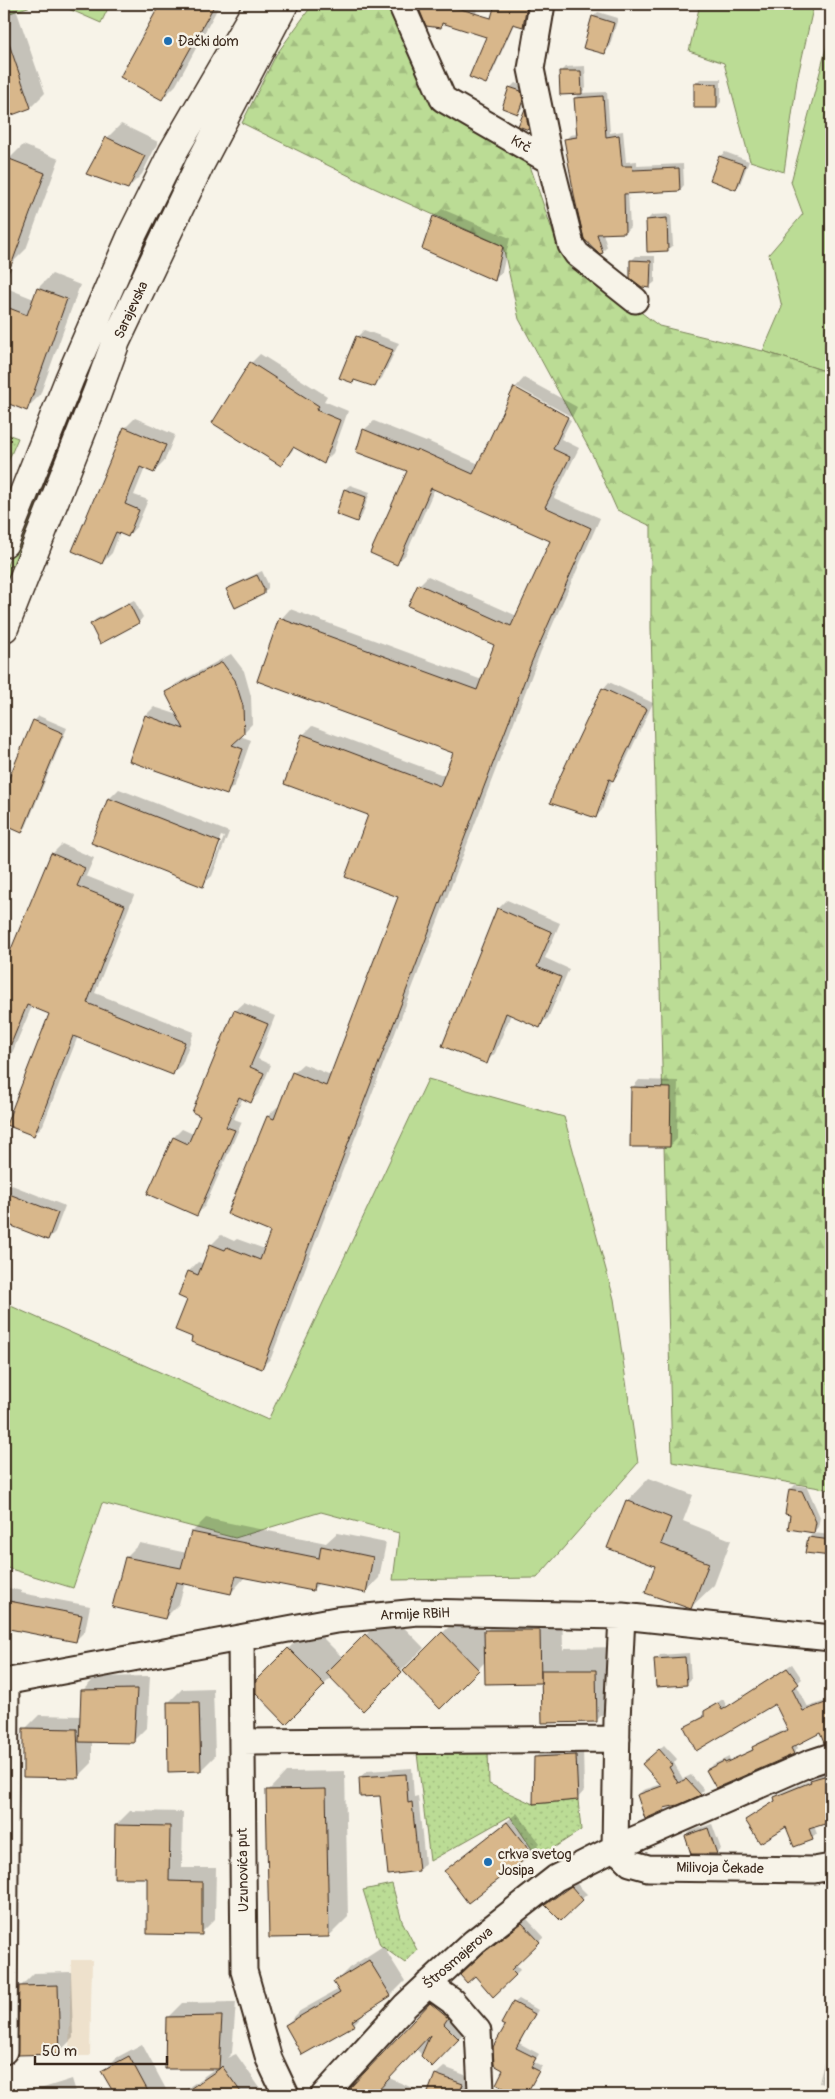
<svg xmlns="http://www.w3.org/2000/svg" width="835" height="2099" font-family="Pangolin,sans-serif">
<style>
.built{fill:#eee1cc}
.grass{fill:#bbdc95;stroke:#7b835a}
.forest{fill:url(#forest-firs);stroke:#7b835a}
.park{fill:url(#park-dots);stroke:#7b835a}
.shadow{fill:#0003;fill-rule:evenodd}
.building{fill:#d8b78b;stroke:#3b2a1e}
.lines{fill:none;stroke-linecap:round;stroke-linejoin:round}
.minor-casing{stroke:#3b2a1e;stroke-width:29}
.major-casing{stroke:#3b2a1e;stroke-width:31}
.minor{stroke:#f7f3e8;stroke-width:25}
.major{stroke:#f7f3e8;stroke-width:28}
.poi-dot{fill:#1f6fb2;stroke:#f7f3e8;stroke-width:2}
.labels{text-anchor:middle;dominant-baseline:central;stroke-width:5;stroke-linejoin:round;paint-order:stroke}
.poi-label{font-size:14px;fill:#3b2a1e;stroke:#f7f3e8;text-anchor:start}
.street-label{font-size:14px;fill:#3b2a1e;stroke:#f7f3e8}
</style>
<defs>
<pattern id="forest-firs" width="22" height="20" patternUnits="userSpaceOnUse" patternTransform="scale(1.25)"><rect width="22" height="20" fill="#bbdc95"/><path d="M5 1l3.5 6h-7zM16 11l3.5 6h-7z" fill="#a2bd80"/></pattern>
<pattern id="park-dots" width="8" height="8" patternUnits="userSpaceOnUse" patternTransform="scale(1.25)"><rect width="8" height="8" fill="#bbdc95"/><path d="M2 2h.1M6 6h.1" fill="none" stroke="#a2bd80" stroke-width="1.8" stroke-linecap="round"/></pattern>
</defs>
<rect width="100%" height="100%" fill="#f7f3e8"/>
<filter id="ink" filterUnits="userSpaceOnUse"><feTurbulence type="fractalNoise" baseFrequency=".02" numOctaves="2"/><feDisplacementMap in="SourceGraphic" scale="10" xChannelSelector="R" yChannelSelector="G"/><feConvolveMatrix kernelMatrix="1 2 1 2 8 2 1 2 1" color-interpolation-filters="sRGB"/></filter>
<g filter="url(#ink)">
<path class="built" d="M71 1960H92L90 2056H69Z"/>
<path class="grass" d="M71 4H110L101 23 69 9Z
M700 4H814L797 80 784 172 750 161 724 63 689 51Z
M831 30V373L763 351 782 307 769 254 803 214 791 182Z
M69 423 70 436 4 603V573L60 433Z
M428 1079 564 1117 614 1299 638 1463 537 1578 393 1580 399 1533 321 1512 235 1538 102 1503 73 1588 4 1567V1303L268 1420Z"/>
<path class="forest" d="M313 4H396L440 103 528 160 559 250 659 326 763 351 831 373V1490L672 1462 651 628V526L617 510 592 454 519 319 503 246 376 189 242 123 276 55Z"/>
<path class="park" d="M4 4H50L55 6H31L4 15Z
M4 433 18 438 4 471Z
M488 1751 489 1784 533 1804 578 1800 581 1830 538 1858 510 1816 430 1861 417 1753Z
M392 1884 402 1921 417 1950 405 1963 380 1945 363 1890Z"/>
<path class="shadow" d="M162 4H220L176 85 162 99 122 77Z
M421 4H460L477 9 473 27 444 23 440 27 421 11Z
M498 4H531L528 22 523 26 514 24 490 78 485 83 487 37Z
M16 9 45 93 31 107 4 116V13Z
M598 12 618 18 609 48 604 53 593 17Z
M585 66 586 88 581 93 607 92 610 133 623 131 626 162 637 161V166L683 164 684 185 680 190 628 193 630 227 625 232 603 233 607 247 602 252 565 140 570 135 578 134 575 98 580 93 560 72 565 67Z
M700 79H721V102L717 107 695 84Z
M515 83 525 87 527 95 522 108 518 112 510 88Z
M527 109 530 127 529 129 520 125Z
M121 124 158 142 142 174 128 188 107 138Z
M23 145 59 159 26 249 12 263 4 260V172L9 159Z
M725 152 749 161 740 184 735 188 712 179 720 156Z
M442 209 510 238 502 272 495 279 424 249 434 216Z
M671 214 673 245 668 249 647 220 652 215Z
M636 256H655V282L650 286 631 261Z
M52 274 80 285 40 395 26 409 4 401V384L10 365 4 362V287L34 299 38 288Z
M364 330 399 343 382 378 375 385 356 379 353 382 357 337Z
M260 354 327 396 324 401 348 411 333 453 324 462 295 447 281 465 251 363Z
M524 378 577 407 572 417 517 387V390L571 420 561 439 579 448 554 498 600 518 541 651 271 1358 262 1367 194 1336 189 1299 180 1295 189 1271 198 1262 204 1264 211 1245 221 1235 234 1241 237 1239 265 1249 272 1231 228 1213 268 1116 277 1107 279 1108 293 1073 303 1064 331 1075 400 896 369 814 303 735 312 726 446 776 455 752 281 619 290 609 482 680 496 644 419 585 428 576 517 616 551 540 435 488 406 554 397 563 409 470 364 430 374 421 426 442 427 441 479 464 515 388Z
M4 413 10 415 4 432Z
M135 418 175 435 164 462 154 472 145 468 134 495 148 500 137 526 128 536 120 532 112 553 102 563 125 428Z
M350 485 370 492 362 516 357 520 337 513 345 489Z
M262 571 268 584V588L263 593 228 589 233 585Z
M134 600 143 617 139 622 101 642 91 624 96 619Z
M231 654 244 671 251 696 252 724 240 736 251 740 235 785 226 794 146 715 154 707 179 715 167 692 176 684Z
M609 682 653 703 620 773 612 780 602 810 596 817 603 689Z
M39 716 67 728 26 827 21 831 4 824V793L34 721Z
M119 789 229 832 212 876 202 885 109 799ZM221 836 224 837 209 875H206Z
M62 844 94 858 86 876 134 895 95 993 194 1032 182 1064 172 1074 78 1036 43 1125 34 1135 51 1014 32 1006 4 1072V953L10 955 52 854Z
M507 900 560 923 545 958 569 969 548 1018 539 1026 511 1014 495 1053 486 1062 498 909Z
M244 1003 275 1016 258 1059 271 1065 259 1093 251 1101 243 1097 234 1119 242 1122 205 1206 197 1214 174 1137 182 1129 193 1134 201 1115 235 1011Z
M639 1080 678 1081 677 1139 670 1146 632 1088Z
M4 1182 65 1206 55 1232 48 1239 4 1222Z
M649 1478 693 1495 683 1521 731 1540 714 1585 691 1607 657 1565 627 1501Z
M795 1485 807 1487 820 1517 818 1527 813 1532 792 1514 791 1489Z
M206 1518 326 1543 337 1533 386 1543 379 1578 365 1592 319 1583 312 1590 245 1577 231 1593 185 1582 179 1604 165 1618 126 1557 140 1543 187 1553 192 1532Z
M813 1533 831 1535V1554L809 1537Z
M4 1587 22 1591 21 1593 90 1606 85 1631 76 1640 4 1626Z
M509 1608H562L563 1650 565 1648 618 1647 619 1698 596 1721 542 1679 540 1682 486 1661 440 1707 404 1671 465 1611 486 1631Z
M389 1612 424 1648 363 1709 332 1677 286 1722 257 1680 311 1626 343 1658Z
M689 1653 691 1679 686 1684 656 1660 660 1655Z
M792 1664 802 1679 796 1684 808 1707 831 1699V1731L822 1734 821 1731 796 1744 798 1748 794 1753 716 1787 707 1770 712 1765 729 1757 730 1760 753 1749 758 1743 788 1728 775 1702 685 1727 705 1715V1712L710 1707 723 1699 727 1707Z
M150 1676 147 1727 133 1741H92V1763L78 1777 25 1729 39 1715 81 1716 82 1691 96 1677Z
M213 1688 215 1756 201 1770 168 1703 182 1689Z
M664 1745 677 1759 674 1763 683 1779 691 1775 704 1790 700 1794 669 1804 664 1809 638 1795 643 1790 662 1784 644 1764Z
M583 1748 584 1791 577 1799 535 1758 542 1751Z
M412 1768 414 1797 418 1796 425 1863 419 1870 381 1795 360 1777 367 1771Z
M345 1771 348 1917 329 1936 268 1791 286 1772Z
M831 1772V1821L814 1826 817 1834 812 1838 786 1826 747 1820 776 1800 775 1797 780 1793 813 1779 817 1776Z
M130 1811 183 1812 182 1868H216L215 1919 201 1933 149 1877 116 1825Z
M517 1813 540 1843 531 1853 445 1871Z
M712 1824 721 1849 716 1853 686 1836 691 1831Z
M576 1883 587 1894 561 1919 547 1905Z
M527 1919 544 1937 515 1964 520 1970 494 1995 490 1948Z
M383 1946 405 1981 391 1995 367 2010 354 2024 286 2025 300 2011 339 1989 335 1982 349 1968Z
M71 1972 73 2038 59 2052 20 1987 34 1973Z
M438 1996 466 2031 432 2065 416 2049 389 2078 429 2095 436 2074 444 2067 470 2077 463 2095H357L350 2089Z
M519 1999 538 2010 519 2043 539 2054 534 2062 542 2066 526 2095H519L497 2083 505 2070 507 2026 514 2003Z
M236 2002 232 2053 227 2058 236 2054 265 2095H178L217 2067 168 2017 182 2003Z
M142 2044 169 2095H116L103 2071 116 2058Z
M831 2046V2086L819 2083 827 2050Z
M72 2079 77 2095H30L34 2091Z"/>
<path class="building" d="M160 4H215L162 100 120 77Z
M419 4H444L491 18 495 4H527L523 27 513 24 486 84 469 77 486 37 442 23 441 28 426 26 420 11Z
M592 16 614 23 605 54 583 48Z
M4 35H6L31 108 4 118Z
M559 71H581L582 94 560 95Z
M694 83 717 84V108H694Z
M509 87 521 91 523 100 518 114 502 108Z
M603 96 606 137 619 135 622 166H632L633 170 679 168 680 191 624 194 625 233 597 234 603 253 600 254 584 239 575 200 564 139 577 137 574 98Z
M525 109 529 130 518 126Z
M106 137 145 156 128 189 86 174Z
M719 156 745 165 736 190 710 180Z
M7 158 45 173 5 282H4V169Z
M433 216 503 246 495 281 422 249Z
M667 218 668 251 647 252 646 220Z
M630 260 651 261 650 288 642 287 630 278Z
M37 288 67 299 27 411 4 402V306L27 315Z
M356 336 393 350 375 387 354 380 353 383 339 378Z
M250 362 319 406 316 410 340 420 324 464 293 447 281 466 212 423Z
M514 387 568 417 553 449 570 457 545 507 591 528 532 661 262 1369 191 1342 192 1337 175 1330 187 1300 178 1296 188 1271 198 1275 210 1244 225 1250 227 1247 260 1260 270 1232 227 1214 267 1116 274 1119 292 1072 326 1086 398 897 345 877 368 815 284 784 302 734 440 786 453 753 257 681 279 618 477 690 494 645 408 606 418 584 511 626 550 541 431 488 397 565 370 553 407 471 356 452 363 429 416 451 417 449 473 474Z
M124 427 166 445 154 473 140 467 125 504 139 510 128 537 116 532 102 564 72 551Z
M344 489 366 497 357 522 336 514Z
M257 575 264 589V594L235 608 226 589Z
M129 603 139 623 100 644 90 624Z
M222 662 235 680 243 706 244 734 232 745 243 749 227 795 129 761 145 715 184 729 165 692Z
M602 688 647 709 613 781 609 779 596 818 550 803 557 783Z
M33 720 63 733 22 833 4 825V790Z
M108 798 220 842 203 887 91 843Z
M51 853 85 868 77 886 125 905 87 1003 185 1042 173 1075 73 1036 34 1136 6 1125 49 1014 27 1005 4 1061V966Z
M497 908 552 932 537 967 561 977 540 1028 506 1013 487 1064 442 1046Z
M234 1010 268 1024 250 1067 264 1073 251 1103 239 1097 226 1127 235 1130 197 1216 147 1194 173 1137 188 1144 200 1116 192 1112Z
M631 1087 671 1088 670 1147H630Z
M4 1192 58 1213 48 1240 4 1223Z
M789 1489 802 1491 816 1522 814 1533 788 1529 790 1515 785 1514Z
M626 1500 671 1518 661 1544 709 1563 691 1609 645 1593 655 1566 607 1548Z
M191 1532 319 1558 321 1546 373 1557 366 1593 314 1583 313 1591 236 1576 231 1594 176 1582 165 1619 112 1607 125 1557 181 1568Z
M808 1537 831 1540V1556L805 1553Z
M4 1600 82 1615 76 1642 4 1628Z
M484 1630H540L541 1683 485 1684Z
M442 1632 479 1670 440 1709 403 1671Z
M365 1634 402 1672 363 1711 326 1673Z
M288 1648 325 1685 286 1724 256 1693V1680Z
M685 1657 687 1685 656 1687 654 1659Z
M787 1668 799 1684 792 1689 803 1711 831 1701V1742L824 1743 820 1733 791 1748 794 1754 716 1788 706 1770 724 1761 725 1763 753 1750 752 1747 788 1730 775 1704 696 1751 684 1727 704 1717V1711L718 1703 722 1710Z
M541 1670H596L597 1722 542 1723Z
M137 1689 134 1743 79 1742 81 1690Z
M167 1702H199L201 1771 168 1772Z
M23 1728 77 1729 79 1778 23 1777Z
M659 1749 673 1765 669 1767 678 1783 686 1779 701 1795 678 1805 664 1808 665 1810 645 1819 637 1795 662 1786 642 1764Z
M576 1755 578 1800 533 1804 534 1757Z
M406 1774 408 1803 412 1802 419 1871 388 1875 380 1796 360 1797 359 1777Z
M831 1774V1822L809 1829 813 1840 794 1847 786 1827 760 1843 745 1820 775 1801 774 1797 811 1782 810 1780Z
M326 1789 329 1937 269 1938 266 1790Z
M507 1822 532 1854 468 1903 444 1871Z
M115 1825 170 1826 169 1881 202 1882V1935L147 1934V1878H114Z
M708 1828 717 1854H691L685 1836Z
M571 1886 583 1900 561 1921 545 1905Z
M522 1923 540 1942 511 1970 516 1975 493 1997 475 1976 467 1983 460 1975 483 1953Z
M369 1960 391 1996 352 2021 355 2025 302 2055 285 2025 340 1993 333 1982Z
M58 1985 60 2054 17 2055 19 1986Z
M513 2002 535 2014 516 2048 536 2058 531 2067 539 2071 526 2095H517L496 2084 503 2070 494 2065 493 2047 505 2026 501 2024Z
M430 2003 448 2018 444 2024 459 2039 432 2067 421 2056 430 2035 374 2095H355L349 2089Z
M222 2016 219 2069H165L166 2017Z
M129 2056 150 2095H115L101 2071Z
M222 2066 243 2095H181L219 2069Z
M435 2074 463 2084 459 2095H427Z"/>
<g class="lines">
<defs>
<path id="minor" d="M401 4 443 99 550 161 531 69 542 4
M550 161 571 245 577 254 635 300
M241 1638 244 1971 269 2059 286 2095
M4 1682 336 1620 418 1612 622 1616 831 1638
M242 1742 617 1739
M831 1756 810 1763 615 1848 630 1863 648 1868 814 1870 831 1867
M428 1984 452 2001 478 2031 481 2090 478 2095
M4 2051 6 1682
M324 2095 405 2006 474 1942 556 1878 615 1848 617 1720 622 1616"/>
<path id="major" d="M4 543 69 380 132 235 173 152 259 4
M4 628 97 393 116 341 200 164 284 4"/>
</defs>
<use href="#minor" class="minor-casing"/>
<use href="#major" class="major-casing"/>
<use href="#minor" class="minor"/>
<use href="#major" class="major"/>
</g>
</g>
<g class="poi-dot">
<circle cx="168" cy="41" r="5"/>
<circle cx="488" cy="1862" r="5"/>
</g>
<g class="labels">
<g class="poi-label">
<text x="178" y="41">Đački dom</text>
<text x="498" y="1854">crkva svetog<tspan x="498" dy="16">Josipa</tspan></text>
</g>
<g class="street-label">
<text transform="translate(521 144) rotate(30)">Krč</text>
<text transform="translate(131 310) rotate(-65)">Sarajevska</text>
<text transform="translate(415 1614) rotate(-2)">Armije RBiH</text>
<text transform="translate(720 1868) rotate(1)">Milivoja Čekade</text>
<text transform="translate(243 1870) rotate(-91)">Uzunovića put</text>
<text transform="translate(458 1958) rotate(-41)">Štrosmajerova</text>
</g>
</g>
<rect width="835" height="2099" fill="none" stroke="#f7f3e8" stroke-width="20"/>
<rect x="10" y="10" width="815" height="2079" fill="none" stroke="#3b2a1e" stroke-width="2" filter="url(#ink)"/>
<path d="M35 2056v8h132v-8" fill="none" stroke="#3b2a1e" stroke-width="2.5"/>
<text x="42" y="2056" font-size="15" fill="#3b2a1e" stroke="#f7f3e8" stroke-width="4" paint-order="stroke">50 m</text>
</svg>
